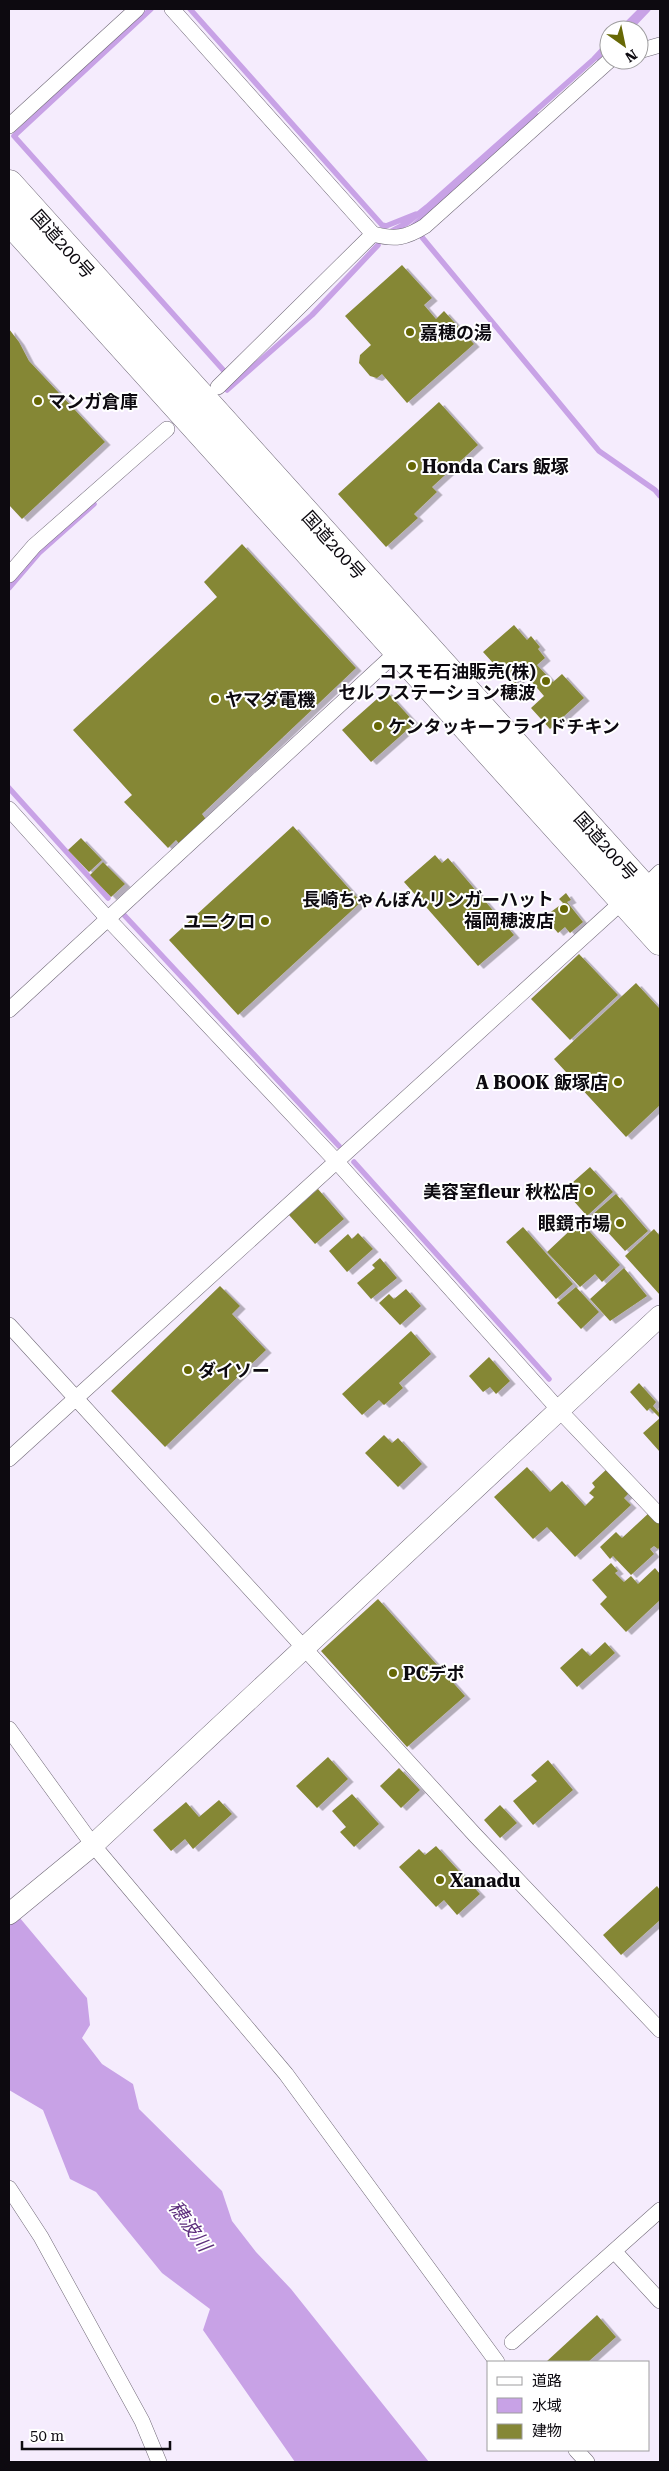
<svg xmlns="http://www.w3.org/2000/svg" width="669" height="2471" font-family="'Roboto Serif','Noto Sans JP',serif">
<style>
.water{fill:#c8a2e6}
.lines{fill:none;stroke-linecap:round;stroke-linejoin:round}
.stream{stroke:#c8a2e6;stroke-width:5.5}
.building{fill:#858736;filter:url(#shadow)}
.street-casing{stroke:#706977;stroke-width:16}
.secondary-casing{stroke:#706977;stroke-width:22}
.highway-casing{stroke:#706977;stroke-width:29}
.street{stroke:#fff;stroke-width:15}
.secondary{stroke:#fff;stroke-width:21}
.highway{stroke:#fff;stroke-width:28}
.poi-dot{fill:#676805;stroke:#fff;stroke-width:2}
.labels{text-anchor:middle;dominant-baseline:central;stroke-width:4;stroke-linejoin:round;paint-order:stroke}
.street-label{font-size:18px;fill:#0d0a10;stroke:#fff}
.poi-label{font-size:18px;font-weight:bold;fill:#0d0a10;stroke:#fff;text-anchor:start}
.water-label{font-size:19px;font-style:italic;fill:#5d2e7d;stroke:#fff}
</style>
<defs>
<filter id="shadow"><feDropShadow dx="5.5" dy="3" stdDeviation="0" flood-color="#0004"/></filter>
</defs>
<rect width="100%" height="100%" fill="#f5ecfd"/>
<path class="water" d="M9 1905 87 1998 90 2025 82 2038 102 2064 133 2084 139 2109 222 2191 232 2221 256 2252 291 2289 429 2462H295L203 2330 210 2309 162 2273 96 2192 70 2179 43 2110 9 2090Z"/>
<g class="lines">
<path class="stream" d="M151 9 14 136 225 372
M190 9 382 225 386 226 416 214
M621 30 642 9
M628 30 648 9
M600 60 609 50
M413 226 537 116
M390 232 407 223 427 207 594 59 609 43
M421 236 599 451 655 490 660 496
M227 390 312 315 378 245
M9 588 39 553 94 504
M9 788 108 898
M125 916 339 1146
M354 1162 549 1379"/>
</g>
<path class="building" d="M402 265 432 298 424 305 436 319 444 311 474 344 407 403 382 374 377 378 370 376 359 363 360 355 371 345 345 316Z
M9 329 19 342 29 361 105 442 22 519 9 505Z
M439 402 478 445 432 487 437 492 414 514 418 518 386 547 338 494Z
M242 544 356 668 202 814 208 822 181 846 176 840 168 848 124 802 132 795 73 730 217 597 204 582Z
M514 625 527 640 531 636 540 647 538 649 545 658 537 665 553 682 562 674 584 698 550 729 531 708 544 696 525 674 513 685 483 652Z
M386 691 415 723 371 762 342 730Z
M293 826 361 902 238 1015 169 940Z
M81 838 102 860 89 872 68 850Z
M435 855 442 863 448 858 514 935 478 966 404 882Z
M103 862 125 884 111 897 90 875Z
M566 893 571 900 567 902 583 922 570 933 565 927 558 933 552 926 555 923 548 914 563 903 559 899Z
M579 954 618 995 570 1040 531 999Z
M636 983 660 1009V1105L626 1137 554 1059Z
M590 1167 613 1192 587 1216 564 1190Z
M318 1189 344 1219 315 1244 289 1215Z
M616 1194 648 1231 625 1251 592 1215Z
M580 1221 620 1265 602 1282 595 1274 580 1287 547 1252Z
M523 1227 573 1284 556 1299 506 1242Z
M654 1229 660 1236V1295L625 1256Z
M358 1233 373 1249 347 1272 329 1251 348 1234 352 1239Z
M380 1258 397 1278 371 1299 357 1283 375 1268 372 1265Z
M624 1268 647 1296 610 1321 590 1299Z
M220 1286 240 1306 232 1314 266 1350 165 1447 111 1391Z
M576 1287 599 1312 581 1329 557 1303Z
M406 1289 421 1306 400 1325 379 1303 389 1294 394 1299Z
M411 1331 431 1354 399 1383 403 1388 384 1405 379 1400 362 1415 342 1394Z
M489 1357 510 1381 496 1394 490 1387 483 1392 469 1376Z
M639 1383 656 1402 653 1406 660 1414V1452L643 1433 660 1418 650 1408 647 1411 630 1392Z
M384 1435 392 1443 398 1438 422 1464 398 1487 365 1453Z
M527 1467 550 1492 562 1481 585 1506 594 1497 589 1493 595 1487 592 1483 609 1467 631 1491 624 1498 631 1505 575 1557 547 1527 533 1539 494 1497Z
M650 1512 660 1523V1547L658 1549 654 1546 650 1549 654 1554 631 1575 613 1556 610 1559 600 1547 616 1532 622 1538Z
M611 1563 618 1571 615 1573 624 1582 631 1576 638 1584 655 1568 660 1574V1600L626 1632 600 1604 607 1597 592 1580Z
M378 1599 465 1696 407 1747 321 1651Z
M605 1642 615 1653 577 1687 560 1668 582 1648 590 1656Z
M328 1757 348 1779 317 1808 296 1786Z
M548 1760 573 1790 533 1825 513 1801 537 1781 531 1775Z
M399 1768 420 1790 401 1808 380 1786Z
M352 1794 379 1824 354 1847 340 1832 346 1827 332 1811Z
M219 1800 232 1814 193 1849 185 1839 171 1851 153 1830 186 1802 199 1817Z
M500 1805 517 1823 500 1838 484 1820Z
M436 1846 480 1894 457 1915 444 1900 436 1907 399 1867 419 1849 425 1855Z
M657 1886 660 1890V1920L621 1955 603 1935Z
M597 2315 616 2337 588 2362H546Z"/>
<g class="lines">
<defs>
<path id="street" d="M172 9 373 234C395 240 406 238 425 226L610 60
M639 51 660 45
M9 126 137 9
M218 387 373 234
M9 575 34 546 167 429
M9 809 109 920 337 1162 560 1411 660 1516
M644 888 660 872
M9 1010 398 651
M9 1325 475 1835 660 2030
M9 1459 623 901
M9 1729 93 1845 286 2074 497 2362
M9 2188 41 2237 142 2421 159 2462
M614 2251 660 2301
M512 2342 660 2210
M576 2450 587 2462"/>
<path id="secondary" d="M9 1914 93 1845 660 1316"/>
<path id="highway" d="M9 184 660 906
M9 220 660 941"/>
</defs>
<use href="#street" class="street-casing"/>
<use href="#secondary" class="secondary-casing"/>
<use href="#highway" class="highway-casing"/>
<use href="#street" class="street"/>
<use href="#secondary" class="secondary"/>
<use href="#highway" class="highway"/>
</g>
<g class="poi-dot">
<circle cx="410" cy="332" r="5"/>
<circle cx="38" cy="401" r="5"/>
<circle cx="412" cy="466" r="5"/>
<circle cx="546" cy="681" r="5"/>
<circle cx="215" cy="699" r="5"/>
<circle cx="378" cy="726" r="5"/>
<circle cx="564" cy="909" r="5"/>
<circle cx="265" cy="921" r="5"/>
<circle cx="618" cy="1082" r="5"/>
<circle cx="589" cy="1191" r="5"/>
<circle cx="620" cy="1223" r="5"/>
<circle cx="188" cy="1370" r="5"/>
<circle cx="393" cy="1673" r="5"/>
<circle cx="440" cy="1880" r="5"/>
</g>
<g class="labels">
<g class="street-label">
<text transform="translate(63 244) rotate(48)">国道200号</text>
<text transform="translate(334 545) rotate(48)">国道200号</text>
<text transform="translate(606 846) rotate(48)">国道200号</text>
</g>
<g class="poi-label">
<text x="420" y="332">嘉穂の湯</text>
<text x="48" y="401">マンガ倉庫</text>
<text x="422" y="466">Honda Cars 飯塚</text>
<text x="536" y="671" text-anchor="end">コスモ石油販売(株)<tspan x="536" dy="21">セルフステーション穂波</tspan></text>
<text x="225" y="699">ヤマダ電機</text>
<text x="388" y="726">ケンタッキーフライドチキン</text>
<text x="554" y="899" text-anchor="end">長崎ちゃんぽんリンガーハット<tspan x="554" dy="21">福岡穂波店</tspan></text>
<text x="255" y="921" text-anchor="end">ユニクロ</text>
<text x="608" y="1082" text-anchor="end">A BOOK 飯塚店</text>
<text x="579" y="1191" text-anchor="end">美容室fleur 秋松店</text>
<text x="610" y="1223" text-anchor="end">眼鏡市場</text>
<text x="198" y="1370">ダイソー</text>
<text x="403" y="1673">PCデポ</text>
<text x="450" y="1880">Xanadu</text>
</g>
<g class="water-label">
<text transform="translate(190 2226) rotate(54)">穂波川</text>
</g>
</g>
<rect width="669" height="2471" fill="none" stroke="#0d0a10" stroke-width="20"/>
<rect x="487" y="2361" width="162" height="90" fill="#ffffff" stroke="#9e9d9f"/>
<rect x="497" y="2377" width="25" height="8" fill="#ffffff" stroke="#9e9d9f"/>
<text x="532" y="2386" font-size="15" fill="#0d0a10">道路</text>
<rect x="497" y="2398" width="25" height="15" fill="#c8a2e6" stroke="#9e9d9f"/>
<text x="532" y="2411" font-size="15" fill="#0d0a10">水域</text>
<rect x="497" y="2424" width="25" height="15" fill="#858736" stroke="#9e9d9f"/>
<text x="532" y="2436" font-size="15" fill="#0d0a10">建物</text>
<g transform="translate(624 45) rotate(147)"><circle r="24" fill="#ffffff" stroke="#9e9d9f"/>
<path d="M0-4L9 19L0 12L-9 19Z" fill="#676805"/>
<text y="-8" font-size="14" font-weight="bold" text-anchor="middle" fill="#0d0a10">N</text>
</g>
<path d="M22 2441v8h148v-8" fill="none" stroke="#0d0a10" stroke-width="2.5"/>
<text x="30" y="2441" font-size="15" fill="#0d0a10" stroke="#ffffff" stroke-width="4" paint-order="stroke">50 m</text>
</svg>
